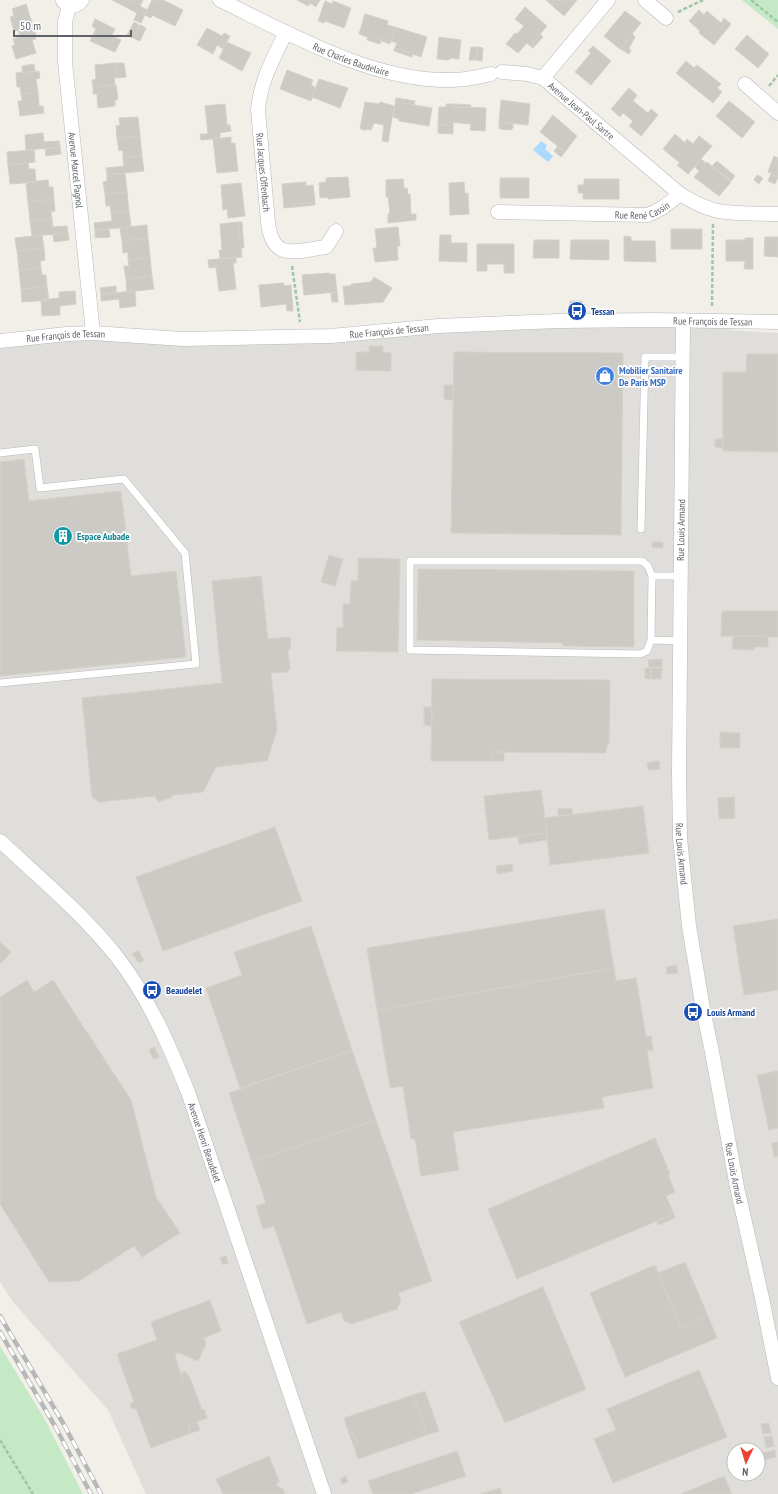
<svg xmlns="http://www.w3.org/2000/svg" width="778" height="1494" font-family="'PT Sans Narrow',sans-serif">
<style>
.industrial{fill:#e0deda;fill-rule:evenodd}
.green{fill:#c5e8c5}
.water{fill:#aadaff}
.building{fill:#cccac5;stroke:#d6d1c6}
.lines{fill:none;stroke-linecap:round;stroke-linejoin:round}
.service-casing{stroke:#b5b8bc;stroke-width:8}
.minor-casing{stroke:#b5b8bc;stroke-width:15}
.path{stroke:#9cc7a9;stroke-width:2.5;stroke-dasharray:4 2;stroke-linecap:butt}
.service{stroke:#fff;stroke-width:7}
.minor{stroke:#fff;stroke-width:14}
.rail-casing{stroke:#b6b7b8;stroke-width:4.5}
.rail{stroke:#fff;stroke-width:3;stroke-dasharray:9;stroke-linecap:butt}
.labels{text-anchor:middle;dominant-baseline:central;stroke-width:3.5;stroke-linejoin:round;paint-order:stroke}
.street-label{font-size:10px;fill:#5f6368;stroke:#fff}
.transit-label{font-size:10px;font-weight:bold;fill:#164399;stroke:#fff;text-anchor:start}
.shop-label{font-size:10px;font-weight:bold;fill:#366cbe;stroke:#fff;text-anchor:start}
.culture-label{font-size:10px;font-weight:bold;fill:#0d838f;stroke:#fff;text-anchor:start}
</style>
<rect width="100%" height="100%" fill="#f1efe8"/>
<path class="industrial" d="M712 321 730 330 778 333V1494H146L108 1410 13 1302 0 1282V341L183 339ZM734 1450H758V1474H734Z"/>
<path class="green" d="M742 0H778V29Z
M0 1346 44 1418 83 1494H0Z"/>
<path class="water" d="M541 141 547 145 545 149 553 156 548 162 533 150Z"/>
<path class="building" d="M112 0H143L140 6 147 10 141 23 134 20 137 13Z
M152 0H163L183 10 175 26 152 15 151 18 145 15Z
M297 0H320L316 7 310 3 308 6Z
M546 0H577L564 16Z
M325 1 332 4 333 1 351 8 344 28 325 21 324 23 318 21Z
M26 4 35 32 20 36 18 30 14 31 10 17 14 16 12 9Z
M525 7 547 26 530 46 527 43 518 53 506 44 515 33 517 34 524 26 515 19Z
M699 10 704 15 707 11 721 23 724 18 731 24 714 45 699 33 700 31 689 21Z
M625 11 641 23 620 49 604 36Z
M365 14 388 21 387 25 395 27 390 44 368 36 367 37 359 34Z
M95 19 115 29 112 35 114 37 108 49 90 41 96 29 92 26Z
M134 22 139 25 133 38 127 35Z
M140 25 146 28 140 41 133 38Z
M395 27 427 37 421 57 395 48 397 43 391 41Z
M207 28 222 36 224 33 230 36 223 49 217 45 213 54 197 45Z
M35 32 36 39 32 40 36 53 16 59 12 46 15 45 13 39Z
M540 34 543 37 533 48 530 46Z
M632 34 635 37 629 48 631 51 629 54 620 49Z
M747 35 769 54 758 68 735 49Z
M368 36 381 40 380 44 367 40Z
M114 37 121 40 115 52 108 49Z
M439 37 461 40 459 59 451 58 449 60 437 59Z
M227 42 251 53 242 71 219 58Z
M593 46 611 61 591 85 575 72 591 53 588 51Z
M471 47H478L476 60H469Z
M478 47 483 48 482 61 476 60Z
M395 48 413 53 412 57 394 51Z
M686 61 694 68 697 65 721 84 717 88 722 92 713 103 676 73Z
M115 63H124L126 77 117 78Z
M115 63 117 78H114L115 85 93 87 92 80 96 79 95 65Z
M34 64 35 71 22 73V66Z
M287 70 313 80 311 85 316 88 311 101 280 89Z
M39 71 40 78 36 79 38 92 21 94 20 87H17L16 73Z
M319 79 348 88 340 108 312 97Z
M116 85 118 99 115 100V106L98 108 97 94H93V87Z
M629 88 637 95 633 101 648 113 651 109 658 115 641 136 629 126 633 121 623 113 620 117 611 109Z
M38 92 39 106H43L44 113 20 116 18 101H22L21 94Z
M396 98 403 99V103L432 108 429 126 399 121V119L393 117Z
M403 99 415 101 414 105 403 103Z
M501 100 530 104 528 125 499 122Z
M729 101 755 122 742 138 716 116Z
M365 102 379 104 380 102 394 106 388 142 382 141 384 125 374 123 371 130 366 129V130H363L360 128Z
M225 104 227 125H230L231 131 220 133V138L201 140 200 134H208L205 106Z
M446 104H455V107L486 108 485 131 470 130 471 124 448 122 445 125H438L439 107H446Z
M455 104 471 105V107H455Z
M553 115 577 136 565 152 540 132Z
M138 117 140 136 117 138 116 126 120 125 119 118Z
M448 122 453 123V134L438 133V125H445Z
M499 122 513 123V128L511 130 500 129 499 127Z
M43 133 44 142 59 141 60 147 26 150 25 135Z
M675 134 685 143 687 139 693 144 699 136 712 146 688 174 677 165 680 163 663 149Z
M140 136 142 156 123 158V150L119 151 117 138Z
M231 137V143H235L238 171 217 173 213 139Z
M558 146 565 152 561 157 554 151Z
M60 147 61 154 46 156 45 149Z
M34 150 35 162 8 165 7 152Z
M142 156 144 171 107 175 106 168 124 166 123 158Z
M774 156 778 158 771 173 768 172Z
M778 157V177L771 174Z
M701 159 706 163 699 171 695 167Z
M717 161 735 176 731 181 712 166Z
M707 162 731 182 719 196 694 177Z
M28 163 29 169H35L36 182 10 184 8 165Z
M125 173 127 192 105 194 103 182 107 181V175Z
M771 174 778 177 775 184 768 181Z
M757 175 763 178 759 184 754 180Z
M348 177 350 197 328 199V197L320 198 319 183 326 182V178Z
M500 178H529V198H500Z
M403 179 404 188H407L408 195 410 194 411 214H416V220L388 223V214L390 213 388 197H386V180Z
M584 179H619V199H583V193H578V185H584Z
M48 180 49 187H53L54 199 28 202 26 182Z
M306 182V186L313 185 315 202 294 204V207L284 208 282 184Z
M464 182 465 194 468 193 469 214 450 215 449 183Z
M241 183 245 216 228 218 227 209 223 210 221 185Z
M127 192 129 211 111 213 110 206H106L105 194Z
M54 199 55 211 51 212 52 219 30 221 28 202Z
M315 202V205L294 207V204Z
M129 211 131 227 95 230 94 223 112 221 111 213Z
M52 219 53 227 67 226 68 233 32 236 30 221Z
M238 222 240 237 243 236 244 248H241L242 257 220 259 219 250H222L220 224Z
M238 222H242L243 236 240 237Z
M147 225 148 238 122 241 120 228Z
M398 227 400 246H397L398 260 375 262 373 248H377L375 229Z
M109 229 110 237 95 238V230Z
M671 229H702V249H671Z
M68 233 69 240 54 242 53 234Z
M42 235 44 248 17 251 15 238Z
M440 235H451V243H467V262L439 261Z
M624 236 631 237V241H655L656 262 624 261Z
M765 237H778V257L764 256Z
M148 238 150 257 128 260V252L123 253 122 241Z
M745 238H753V269H744L745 261H726V240H745Z
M534 240H559V258H533Z
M571 240H609V260L570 259Z
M477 244H514V273H504V264H487V271H477Z
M44 248 45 260 40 261 41 268 19 270 17 251Z
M150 257 152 276 126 279 124 266H129L128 260Z
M236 257V263H233L236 289 219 291 216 267 209 268 208 260Z
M41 268 42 275H46L47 287 21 289 19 270Z
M329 273V274H335L337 292 304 295 302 275Z
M152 276 154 289 127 292 126 279Z
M374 277 392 288 383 302 345 305 343 286H351V284L371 282Z
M284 283V286L291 285 293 311H287L286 304 261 307 259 285Z
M116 286V293L101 294 100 288Z
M47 287 49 300 22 302 21 289Z
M75 291 76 304 60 306V315L42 316 41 300 59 298V292Z
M135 291 136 306 120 308 119 299 101 301V294Z
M337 292 338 302H332L331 293Z
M570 301H582V308H570Z
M369 346H383V352L391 353V371L356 370V352H369Z
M454 352 623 353 621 535 451 533Z
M747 354H778V452L723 451V372H746Z
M444 385H453V400L444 399Z
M715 439H723V448L715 447Z
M24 459 29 501 121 491 131 576 176 571 186 657 0 676V462Z
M652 542H663V548L652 547Z
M329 555 343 559 335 586 321 582Z
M358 558 400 559 398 652 336 651 337 627 343 628V604H350L351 581H358Z
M418 569 634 571V647L563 646V643L417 640Z
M261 576 268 639 290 637 291 647 288 651 290 669 287 672 271 673 277 730 267 761 216 767 203 792 172 795V797L158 802 155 796 99 802 92 797 82 698 222 683 212 581Z
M722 611H778V637L721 636Z
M733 636H768V647H754V650L732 649Z
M662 659V667H649L648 660Z
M645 668H651V679L645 678Z
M651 668H662L661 679H651Z
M432 679 610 680 609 744 607 745 606 753 492 752V761H431Z
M424 707H432V726L424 725Z
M720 732 740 733V748H720Z
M492 752H504V761H492Z
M659 761 660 769 648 770 647 763Z
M541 790 547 833 489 840 484 796Z
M734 797 735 818 719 819 718 798Z
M643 806 649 853 550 865 545 818Z
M572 808 573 814 558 816V809Z
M275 827 302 901 163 951 136 877Z
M547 833V840L519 844 518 836Z
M512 864 513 871 497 874 496 866Z
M604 909 614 968 377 1010 367 948Z
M778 919V990L744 995 733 926Z
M311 926 352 1050 240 1088 206 988 242 975 234 952Z
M0 942 11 952 0 964Z
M138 950 144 960 139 963 132 954Z
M676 965 678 973 667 974 666 967Z
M614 968 616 981 636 978 646 1037 651 1036 653 1050 647 1051 653 1088 602 1097 604 1108 453 1132 459 1170 421 1176 415 1139H411L403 1086 390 1088 377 1010Z
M27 980 34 992 53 980 131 1100 156 1197 180 1233 142 1257 134 1246 79 1281 49 1282 0 1204V997Z
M741 1011 742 1018 733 1019V1012Z
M154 1047 159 1057 153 1059 149 1050Z
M352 1050 376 1120 252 1162 229 1093Z
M778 1071V1128L769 1130 757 1075Z
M376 1120 432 1281 398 1293 401 1301 397 1309 352 1324 344 1321 341 1312 307 1324 274 1226 263 1229 256 1206 266 1203 252 1162Z
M655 1138 670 1174 668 1175 675 1192 666 1196 674 1214 517 1279 488 1209Z
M778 1142V1156L774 1157 772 1143Z
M674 1214 675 1218 658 1225 657 1221Z
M226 1256 228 1263 223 1265 220 1258Z
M685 1262 708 1316 681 1328 658 1273Z
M655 1265 681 1328 708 1316 717 1338 625 1377 590 1293Z
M543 1287 586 1389 505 1423 459 1322Z
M210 1300 221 1331 204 1338 206 1344 198 1361 177 1352 175 1357 183 1380 190 1378 202 1410 204 1409 207 1418 188 1425 191 1433 151 1448 136 1408 132 1409 130 1404 134 1402 117 1354 157 1340 151 1322Z
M699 1370 727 1437 613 1483 594 1439 616 1430 607 1409Z
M181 1372H186L190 1378 183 1380Z
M425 1391 439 1431 427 1435 413 1395Z
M413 1395 427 1435 358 1459 354 1447 357 1443 353 1433 348 1431 344 1418Z
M197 1422 200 1430 191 1433 188 1425Z
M769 1423 771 1433 763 1434 761 1424Z
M348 1431 353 1433 357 1443 354 1447Z
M772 1436 774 1446 766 1448 764 1437Z
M775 1450 776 1457 764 1460 763 1453Z
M457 1451 466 1476 411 1494H373L368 1481Z
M269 1456 279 1481 276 1485 283 1489 285 1494H223L216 1479Z
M346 1476 348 1482 342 1484 340 1479Z
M724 1476 732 1494H681Z
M500 1488 502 1494H481Z"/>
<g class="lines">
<defs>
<path id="service" d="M0 453 35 449 40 488 124 479 185 553 196 664 0 683
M641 529 645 357H683
M651 640 652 576
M680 641 651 640 647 651 640 654 410 650V561H642L648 566 652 576H681"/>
<g id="minor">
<path id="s1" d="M220 0C290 34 373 82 452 80 465 80 478 77 491 74"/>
<path id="s2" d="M608 0 543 78 680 194C690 200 700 206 711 209 728 215 760 213 778 214"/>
<path d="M645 0 666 18"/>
<path d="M63 1C69 8 77 7 82 0"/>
<path id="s3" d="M69 6 65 22V62L93 333"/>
<path id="s4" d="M286 32C274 57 260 82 258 110L268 222C272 262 296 251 326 247L336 231"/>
<path d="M502 72 527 74 543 78"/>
<path d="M745 84 778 113"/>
<path id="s5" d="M498 212 647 215C660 211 669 203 680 194"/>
<path id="s6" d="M683 320 679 774 680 838 689 926 703 1009 712 1052 737 1187 762 1298 778 1378"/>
<path id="s7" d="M0 341 67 334 93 333 183 339 331 336 438 326 559 321 653 320 778 322"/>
<path id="s8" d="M0 841C40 878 83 914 117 957 149 998 169 1045 188 1092L324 1494"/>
</g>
</defs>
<use href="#service" class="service-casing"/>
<use href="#minor" class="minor-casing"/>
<path class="path" d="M751 0 778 22
M678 12 703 0
M769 86 778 75
M292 266 300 322
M712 306 713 223
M0 1440 33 1494"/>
<use href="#service" class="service"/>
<use href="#minor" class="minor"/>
<defs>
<path id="rail" d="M0 1316 63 1423 101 1494
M0 1332 56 1428 91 1494"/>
</defs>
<use href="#rail" class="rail-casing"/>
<use href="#rail" class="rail"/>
</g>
<defs>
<symbol id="bus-disc" viewBox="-11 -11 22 22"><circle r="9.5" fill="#1a4fb4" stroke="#fff"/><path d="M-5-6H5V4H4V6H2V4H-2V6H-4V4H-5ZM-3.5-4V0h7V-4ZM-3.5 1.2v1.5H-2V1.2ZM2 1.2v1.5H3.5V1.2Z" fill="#fff"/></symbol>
<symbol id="shop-disc" viewBox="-11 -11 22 22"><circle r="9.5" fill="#3f7fe0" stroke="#fff"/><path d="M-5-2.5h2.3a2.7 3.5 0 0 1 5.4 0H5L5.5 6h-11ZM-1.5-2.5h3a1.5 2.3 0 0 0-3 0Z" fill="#fff"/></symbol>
<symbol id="building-disc" viewBox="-11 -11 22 22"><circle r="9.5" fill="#0f9aa8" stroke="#fff"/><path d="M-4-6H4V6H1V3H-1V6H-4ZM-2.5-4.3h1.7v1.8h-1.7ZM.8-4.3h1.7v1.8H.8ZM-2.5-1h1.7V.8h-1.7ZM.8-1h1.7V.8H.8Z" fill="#fff"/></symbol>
</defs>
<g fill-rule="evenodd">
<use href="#bus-disc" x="566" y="300" width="22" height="22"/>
<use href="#shop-disc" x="594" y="365" width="22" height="22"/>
<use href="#building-disc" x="52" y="525" width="22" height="22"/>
<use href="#bus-disc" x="141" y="979" width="22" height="22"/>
<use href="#bus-disc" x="682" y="1001" width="22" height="22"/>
</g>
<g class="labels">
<g class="street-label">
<text stroke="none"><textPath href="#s1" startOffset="144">Rue Charles Baudelaire</textPath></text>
<text stroke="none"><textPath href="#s2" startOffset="152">Avenue Jean-Paul Sartre</textPath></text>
<text stroke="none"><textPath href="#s3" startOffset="165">Avenue Marcel Pagnol</textPath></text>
<text stroke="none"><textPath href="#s4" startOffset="146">Rue Jacques Offenbach</textPath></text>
<text stroke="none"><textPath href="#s5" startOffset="145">Rue René Cassin</textPath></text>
<text stroke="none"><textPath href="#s7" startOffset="714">Rue François de Tessan</textPath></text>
<text stroke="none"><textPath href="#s7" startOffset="390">Rue François de Tessan</textPath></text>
<text stroke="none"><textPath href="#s7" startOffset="66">Rue François de Tessan</textPath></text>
<text transform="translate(681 530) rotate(-89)">Rue Louis Armand</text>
<text stroke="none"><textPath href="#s6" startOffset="534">Rue Louis Armand</textPath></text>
<text stroke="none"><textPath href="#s8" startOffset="371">Avenue Henri Beaudelet</textPath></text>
<text stroke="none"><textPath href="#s6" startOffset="858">Rue Louis Armand</textPath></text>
</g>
<g class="transit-label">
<text x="591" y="311">Tessan</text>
<text x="166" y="990">Beaudelet</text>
<text x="707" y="1012">Louis Armand</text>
</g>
<g class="shop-label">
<text x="619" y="370">Mobilier Sanitaire<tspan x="619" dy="12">De Paris MSP</tspan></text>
</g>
<g class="culture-label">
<text x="77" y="536">Espace Aubade</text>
</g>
</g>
<g transform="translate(746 1462) rotate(184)"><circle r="19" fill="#ffffff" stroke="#bfc1c3"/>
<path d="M0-3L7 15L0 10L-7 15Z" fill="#ea4335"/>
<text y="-6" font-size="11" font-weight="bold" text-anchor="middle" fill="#5f6368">N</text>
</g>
<path d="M14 30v6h117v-6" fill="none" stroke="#5f6368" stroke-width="2"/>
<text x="20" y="30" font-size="12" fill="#5f6368" stroke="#ffffff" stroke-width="3" paint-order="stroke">50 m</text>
</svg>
